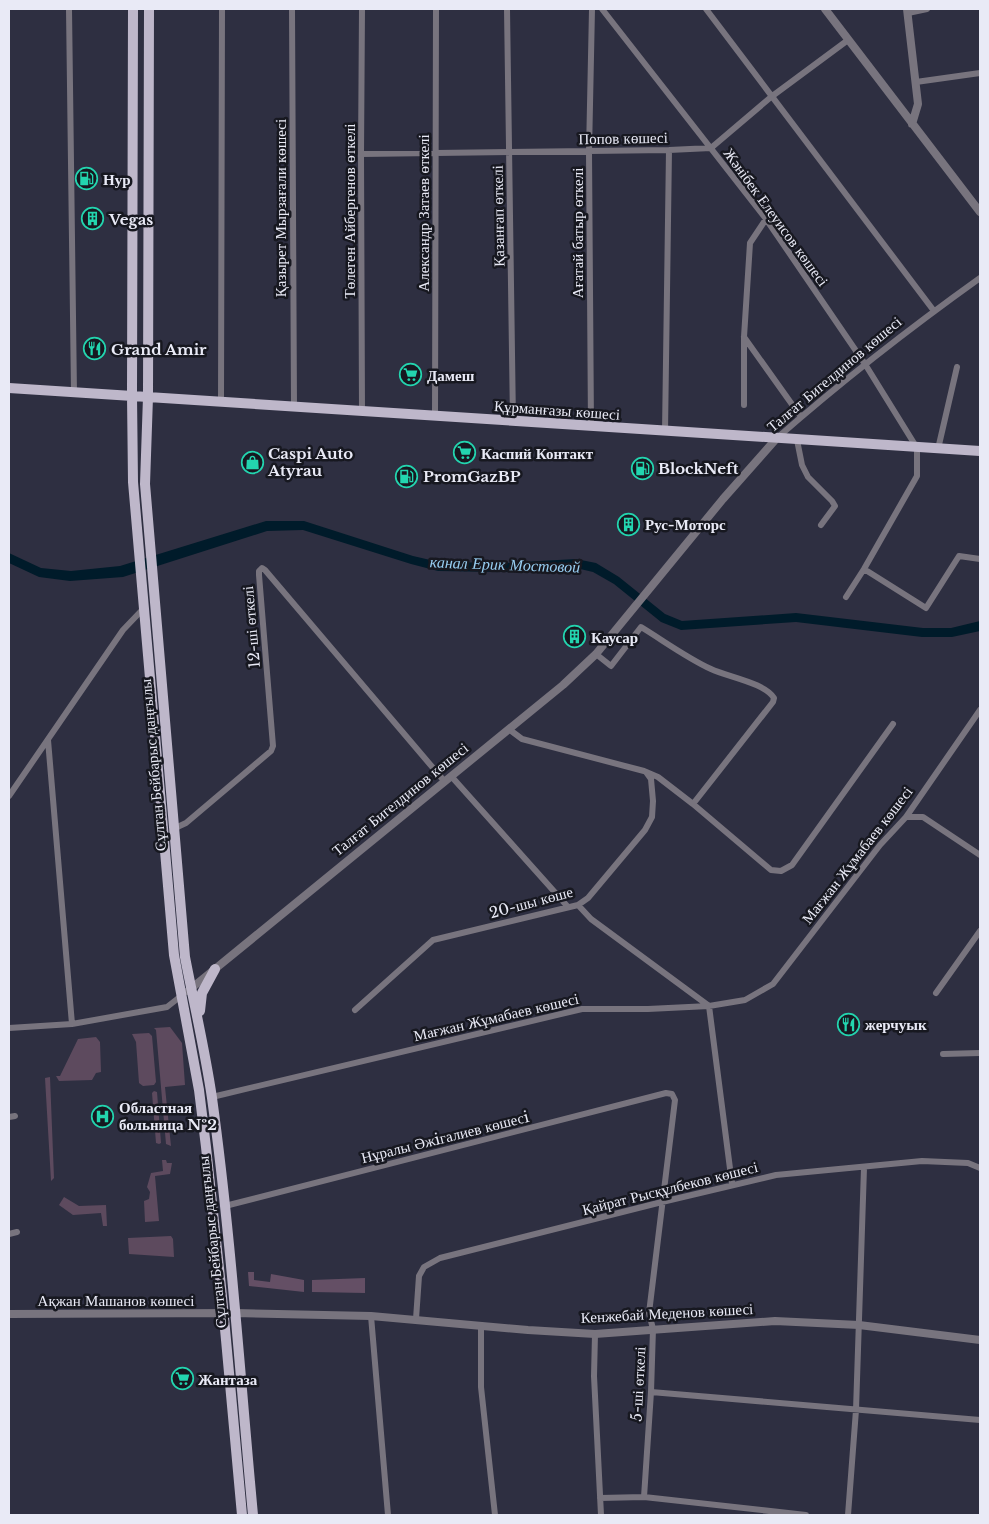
<svg xmlns="http://www.w3.org/2000/svg" width="989" height="1524" font-family="'Libre Baskerville',serif">
<style>
.green{fill:#5d4a5e}
.forest{fill:#644f65}
.water{fill:#001b2a}
.lines{fill:none;stroke-linecap:round;stroke-linejoin:round}
.minor{stroke:#78747e;stroke-width:6}
.tertiary{stroke:#78747e;stroke-width:8}
.primary{stroke:#beb7ca;stroke-width:10}
.labels{text-anchor:middle;dominant-baseline:central;stroke-width:5;stroke-linejoin:round;paint-order:stroke}
.street-label{font-size:15px;fill:#e9eaf6;stroke:#171820}
.poi-label{font-size:15px;font-weight:bold;fill:#e9eaf6;stroke:#171820;text-anchor:start}
.water-label{font-size:16px;font-style:italic;fill:#97cdf1;stroke:#171820}
</style>
<rect width="100%" height="100%" fill="#2e2f41"/>
<path class="green" d="M170 1027 182 1043 185 1085 165 1087 171 1146 166 1144 156 1030 154 1028Z
M149 1033 152 1036 156 1082 154 1085 143 1086 139 1083 136 1042 132 1034Z
M96 1037 100 1042 101 1072 96 1073 92 1080 59 1081 56 1076H60L78 1039Z
M50 1077 54 1178 51 1181 45 1078Z
M154 1091 157 1092 161 1143 159 1144 156 1143 152 1093Z
M162 1160H166L167 1163H172L170 1174 155 1176 159 1221 145 1222 144 1201 149 1199 150 1192 147 1187 151 1173 163 1171Z
M64 1197 79 1206 106 1205 107 1226H103L101 1213 73 1215 59 1205Z
M171 1236 173 1239 174 1257 129 1254 128 1238Z"/>
<path class="forest" d="M248 1272H254V1280L270 1282 271 1274 304 1280V1292L249 1286Z
M365 1278V1293L312 1292V1280Z"/>
<path class="water" d="M266 521H304L413 556 439 562 504 563 576 559 596 563 619 577 665 614 682 621 796 613 923 628H951L980 621V631L952 637H922L796 622 681 630 661 622 614 584 593 572 576 568 505 572 438 571 411 564 303 530 267 531 123 577 70 581 39 577 9 563V553L41 568 71 571 120 566Z"/>
<g class="lines">
<path class="minor" d="M69 9 74 393
M292 9 294 407
M507 9 513 422
M602 9 766 219 865 364 917 448V476L864 569 846 597
M706 9 934 311
M908 13 927 9
M916 82 980 73
M361 154 669 150 711 148 771 97 848 40
M744 337 801 417
M221 402 222 9
M744 405V337L750 243 766 219
M362 412 361 154 362 9
M435 417 436 9
M591 427 589 152 592 9
M665 432 669 150
M777 438C842 381 910 328 980 278
M797 440 802 465 808 477 832 501 835 506 821 525
M938 449 957 367
M864 569 926 608 959 556 980 559
M596 654 611 666 641 627C664 641 687 658 711 669 728 677 765 683 774 698L773 702 693 804
M510 730 522 739 644 771 658 777 693 804 771 870 781 871 792 865 893 724
M48 740 72 1024
M451 776 568 907
M9 796 123 630 144 608
M906 817H923L980 855
M173 829 186 823 271 751 273 746 259 575V571L262 568 265 570 445 782
M578 905 591 919 709 1006 732 1184
M936 993 980 931
M355 1010 433 940 578 905 588 898 645 830 652 817 653 801 651 779 646 772
M9 1028 72 1024 167 1007 181 996
M943 1054 980 1053
M212 1097 582 1009H648L709 1006 745 1000 773 984 880 845 906 817 980 710
M9 1117 15 1116
M225 1206 666 1093 672 1094 675 1100 649 1313 653 1329 651 1392 644 1497
M9 1234 17 1232
M371 1316 388 1515
M416 1319 419 1276 424 1267 440 1258 662 1202 776 1175 922 1161 968 1163 980 1168
M481 1325V1387L495 1515
M595 1334 594 1376 601 1515
M651 1392 980 1420
M600 1498 644 1497 806 1515
M848 1515 856 1410 864 1168"/>
<path class="tertiary" d="M825 9 980 212
M907 9 918 104 912 124
M188 991 563 685 596 654 723 499 776 439
M9 1314 235 1313 371 1316 528 1330 595 1334 775 1321 859 1325 980 1340"/>
<path class="primary" d="M133 9 132 396 133 482 174 955 199 1090 206 1147 222 1296 242 1515
M149 9 148 397 145 484 185 957C194 1004 205 1050 212 1098 231 1236 240 1376 253 1515
M9 388 980 451
M200 1011 202 993 215 969"/>
</g>
<defs>
<symbol id="fuel-ring" viewBox="-11 -11 22 22"><circle r="9.5" fill="#171820" stroke="#23d5af" stroke-width="1.5"/><path d="M-5.5-6h7V0h2V4h1.3V-2.5L3-4.5l.8-.8L6-3V5H2.5V1h-1V6h-7ZM-4.2-4.7v3.2H.2V-4.7Z" fill="#23d5af"/></symbol>
<symbol id="building-ring" viewBox="-11 -11 22 22"><circle r="9.5" fill="#171820" stroke="#23d5af" stroke-width="1.5"/><path d="M-4-6H4V6H1V3H-1V6H-4ZM-2.5-4.3h1.7v1.8h-1.7ZM.8-4.3h1.7v1.8H.8ZM-2.5-1h1.7V.8h-1.7ZM.8-1h1.7V.8H.8Z" fill="#23d5af"/></symbol>
<symbol id="restaurant-ring" viewBox="-11 -11 22 22"><circle r="9.5" fill="#171820" stroke="#23d5af" stroke-width="1.5"/><path d="M-5-6h1v4h1v-4h1v4h1v-4h1v5L-1.5 .5V6h-2V.5L-5-1ZM5-6V6H3V1.5H1.5Q1.5-4 5-6Z" fill="#23d5af"/></symbol>
<symbol id="supermarket-ring" viewBox="-11 -11 22 22"><circle r="9.5" fill="#171820" stroke="#23d5af" stroke-width="1.5"/><path d="M-6-5.5h2.5l.6 2H6L4.5 2H-2.5L-4.4-4H-6ZM-1.5 3.2a1.3 1.3 0 1 0 .1 0ZM3 3.2a1.3 1.3 0 1 0 .1 0Z" fill="#23d5af"/></symbol>
<symbol id="shop-ring" viewBox="-11 -11 22 22"><circle r="9.5" fill="#171820" stroke="#23d5af" stroke-width="1.5"/><path d="M-5-2.5h2.3a2.7 3.5 0 0 1 5.4 0H5L5.5 6h-11ZM-1.5-2.5h3a1.5 2.3 0 0 0-3 0Z" fill="#23d5af"/></symbol>
<symbol id="hospital-ring" viewBox="-11 -11 22 22"><circle r="9.5" fill="#171820" stroke="#23d5af" stroke-width="1.5"/><path d="M-5-5h3v3.5h4V-5h3V5h-3V1.5h-4V5h-3Z" fill="#23d5af"/></symbol>
</defs>
<g fill-rule="evenodd">
<use href="#fuel-ring" x="74" y="166" width="25" height="25"/>
<use href="#building-ring" x="80" y="206" width="25" height="25"/>
<use href="#restaurant-ring" x="82" y="336" width="25" height="25"/>
<use href="#supermarket-ring" x="398" y="362" width="25" height="25"/>
<use href="#supermarket-ring" x="452" y="440" width="25" height="25"/>
<use href="#shop-ring" x="240" y="450" width="25" height="25"/>
<use href="#fuel-ring" x="630" y="456" width="25" height="25"/>
<use href="#fuel-ring" x="394" y="464" width="25" height="25"/>
<use href="#building-ring" x="616" y="512" width="25" height="25"/>
<use href="#building-ring" x="562" y="624" width="25" height="25"/>
<use href="#restaurant-ring" x="836" y="1012" width="25" height="25"/>
<use href="#hospital-ring" x="90" y="1104" width="25" height="25"/>
<use href="#supermarket-ring" x="170" y="1366" width="25" height="25"/>
</g>
<g class="labels">
<g class="street-label">
<text transform="translate(623 138) rotate(-1)">Попов көшесі</text>
<text transform="translate(280 208) rotate(-90)">Қазырет Мырзағали көшесі</text>
<text transform="translate(349 211) rotate(-90)">Төлеген Айбергенов өткелі</text>
<text transform="translate(423 213) rotate(-90)">Александр Затаев өткелі</text>
<text transform="translate(498 216) rotate(-91)">Қазанғап өткелі</text>
<text transform="translate(776 217) rotate(54)">Жәнібек Елеуисов көшесі</text>
<text transform="translate(577 233) rotate(-90)">Ағатай батыр өткелі</text>
<text transform="translate(834 374) rotate(-40)">Талғат Бигелдинов көшесі</text>
<text transform="translate(557 410) rotate(4)">Құрманғазы көшесі</text>
<text transform="translate(251 627) rotate(-95)">12-ші өткелі</text>
<text transform="translate(153 765) rotate(-95)">Сұлтан Бейбарыс даңғылы</text>
<text transform="translate(400 799) rotate(-39)">Талғат Бигелдинов көшесі</text>
<text transform="translate(857 855) rotate(-52)">Мағжан Жұмабаев көшесі</text>
<text transform="translate(531 902) rotate(-15)">20-шы көше</text>
<text transform="translate(496 1017) rotate(-13)">Мағжан Жұмабаев көшесі</text>
<text transform="translate(445 1137) rotate(-14)">Нұралы Әжiгалиев көшесi</text>
<text transform="translate(670 1188) rotate(-14)">Қайрат Рысқұлбеков көшесі</text>
<text transform="translate(212 1242) rotate(-96)">Сұлтан Бейбарыс даңғылы</text>
<text x="116" y="1300">Ақжан Машанов көшесі</text>
<text transform="translate(667 1313) rotate(-3)">Кенжебай Меденов көшесі</text>
<text transform="translate(638 1384) rotate(-87)">5-ші өткелі</text>
</g>
<g class="poi-label">
<text x="103" y="179">Нур</text>
<text x="109" y="219">Vegas</text>
<text x="111" y="349">Grand Amir</text>
<text x="427" y="375">Дамеш</text>
<text x="268" y="453">Caspi Auto<tspan x="268" dy="17">Atyrau</tspan></text>
<text x="481" y="453">Каспий Контакт</text>
<text x="658" y="468">BlockNeft</text>
<text x="423" y="476">PromGazBP</text>
<text x="645" y="524">Рус-Моторс</text>
<text x="591" y="637">Каусар</text>
<text x="865" y="1024">жерчуык</text>
<text x="119" y="1107">Областная<tspan x="119" dy="17">больница №2</tspan></text>
<text x="198" y="1379">Жантаза</text>
</g>
<g class="water-label">
<text transform="translate(505 564) rotate(2)">канал Ерик Мостовой</text>
</g>
</g>
<rect width="989" height="1524" fill="none" stroke="#e9eaf6" stroke-width="20"/>
</svg>
